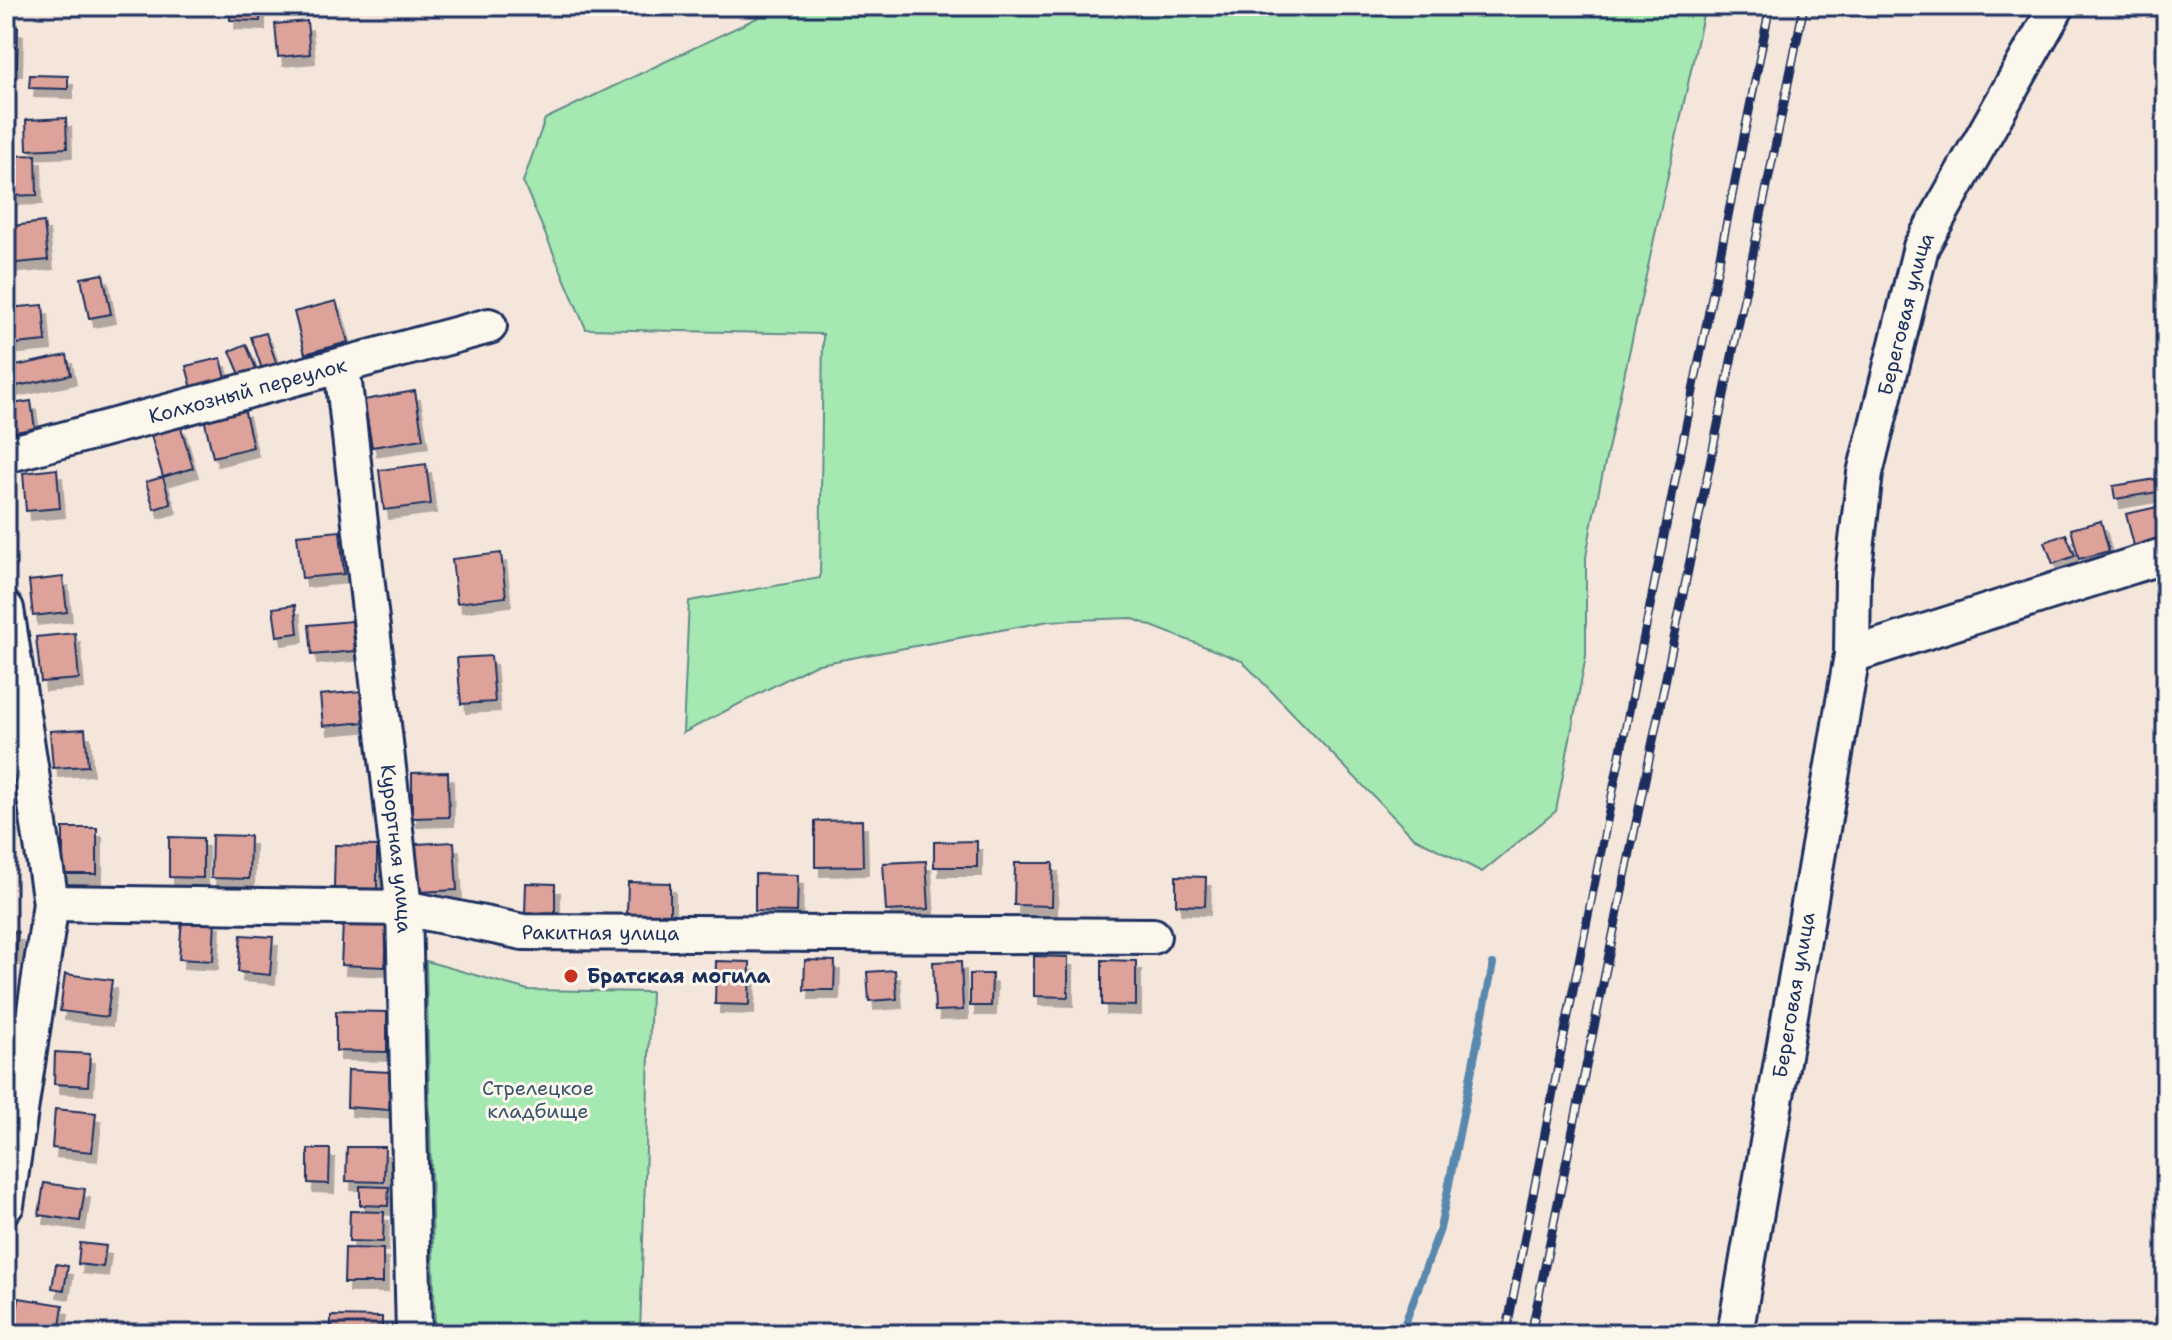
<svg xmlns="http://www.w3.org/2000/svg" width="2172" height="1340" font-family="'Shantell Sans',sans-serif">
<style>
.green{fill:#a6e8b2;stroke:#608c88;stroke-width:2}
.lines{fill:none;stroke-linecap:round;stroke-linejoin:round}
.stream{stroke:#5888ad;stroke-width:8}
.building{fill:#dda39a;stroke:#1b2f5e;stroke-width:2;filter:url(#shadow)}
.minor-casing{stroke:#1b2f5e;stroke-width:40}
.minor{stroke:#fbf7ec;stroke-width:34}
.rail-casing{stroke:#1b2f5e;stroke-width:9}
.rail{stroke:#fbf7ec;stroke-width:6;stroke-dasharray:18;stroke-linecap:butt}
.poi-dot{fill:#c8321e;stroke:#fbf7ec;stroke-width:3}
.labels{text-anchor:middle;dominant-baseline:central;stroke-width:6;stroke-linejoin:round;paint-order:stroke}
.street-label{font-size:20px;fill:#1b2f5e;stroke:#fbf7ec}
.poi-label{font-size:20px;font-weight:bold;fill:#1b2f5e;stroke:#fbf7ec;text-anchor:start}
.park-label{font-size:20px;fill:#37546f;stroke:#fbf7ec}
</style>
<defs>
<filter id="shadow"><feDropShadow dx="5" dy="9" stdDeviation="0" flood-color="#0004"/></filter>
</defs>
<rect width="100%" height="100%" fill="#f5e6dc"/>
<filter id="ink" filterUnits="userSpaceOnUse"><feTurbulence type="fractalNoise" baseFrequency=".0125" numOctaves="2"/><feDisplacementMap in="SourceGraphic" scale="16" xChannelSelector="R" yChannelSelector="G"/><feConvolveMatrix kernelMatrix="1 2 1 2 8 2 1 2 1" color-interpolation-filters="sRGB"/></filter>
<g filter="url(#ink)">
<path class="green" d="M758 6H1705L1593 518 1586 557V656L1556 811 1482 872 1413 837 1242 661 1131 618 1049 621 814 665 683 733 689 601 820 578 823 334 586 329 523 182 545 119 759 17Z
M426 961 528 990 651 992 640 1334H435Z"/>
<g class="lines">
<path class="stream" d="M1401 1334 1440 1229 1493 964"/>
</g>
<path class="building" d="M231 6H260V21L230 20Z
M307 21 310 54 278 57 275 24Z
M6 27H18L17 67H6Z
M30 75 68 76V89L29 88Z
M66 118 67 148 27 150 26 120Z
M36 155 37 195 6 196V156Z
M44 222 48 260 6 264V227Z
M103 274 111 314 89 318 81 278Z
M336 301 348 342 305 354 294 312Z
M43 305 46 341 6 345V308Z
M266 333 277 365 262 369 251 337Z
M246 344 257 371 241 377 230 351Z
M67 355 71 375 7 388 6 368Z
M221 358 228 387 194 396 186 366Z
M415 391 423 439 372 447 364 400Z
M31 401 35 429 6 433V405Z
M244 408 253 447 213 457 204 418Z
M180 424 193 468 163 477 150 432Z
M426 464 431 504 384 510 379 470Z
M57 469 60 508 26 511 23 473Z
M163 477 171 504 154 509 146 482Z
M2156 479 2158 492 2115 499 2113 486Z
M2166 505V539L2134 546 2126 514Z
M2101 521 2109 551 2079 559 2071 529Z
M340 531 344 574 302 578 297 535Z
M2066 534 2075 556 2053 564 2045 542Z
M501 553 506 597 457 603 452 559Z
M63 577 67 612 33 616 29 581Z
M295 605 298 633 277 636 273 608Z
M352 621 355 651 312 655 309 625Z
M75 633 79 679 41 682 36 637Z
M491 656 495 702 461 704 457 658Z
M362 691 365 722 323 726 320 695Z
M85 729 88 766 53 768 50 731Z
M448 772 449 817 412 818V773Z
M862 820 863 866 815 867V821Z
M63 828H97V874H63Z
M212 835 250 836 249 879 211 878Z
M169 837 203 838V878L169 877Z
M977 841V867H934V842Z
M454 842 457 890 419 892 416 844Z
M335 845 377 846V889L334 888Z
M926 861 929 909 886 911 883 863Z
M1015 863H1053L1052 906 1014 905Z
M755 874 798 875 797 912 755 911Z
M1176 876 1206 877 1205 906 1176 905Z
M628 882 670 883V915L627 914Z
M526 883 555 884V916L525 915Z
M182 917 215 919 213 961 179 959Z
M343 923 388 926 385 967 341 965Z
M6 931 18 932 16 956 6 955Z
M241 935 273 937 270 975 238 972Z
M1034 956 1068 957V997L1034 996Z
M805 960 835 961 834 990H804Z
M1102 960 1136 961V1006L1102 1005Z
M716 961 750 962 749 1005 715 1004Z
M961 961 963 1010 935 1011 933 962Z
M895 970 897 999 869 1001 867 972Z
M65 974 112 980 107 1017 60 1011Z
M970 974H992L991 1006H970Z
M6 1007 13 1008 9 1056H6Z
M336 1011 387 1012V1052L336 1051Z
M55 1052 90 1054 88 1086 54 1084Z
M348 1070 391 1072 389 1110 347 1107Z
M55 1109 96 1113 92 1152 52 1148Z
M347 1147H385L384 1182 346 1181Z
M308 1149H330L329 1184 308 1183Z
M44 1183 85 1189 80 1221 39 1215Z
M360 1186 389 1187 388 1206 360 1205Z
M350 1211 384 1212 383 1242 349 1241Z
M80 1243 106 1246 103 1267 78 1264Z
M345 1248 383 1249V1283H344Z
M56 1264 68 1266 64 1290 52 1288Z
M19 1298 63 1305 59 1334H14Z
M331 1316 382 1317V1334H331Z"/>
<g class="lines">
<defs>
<g id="minor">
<path id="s1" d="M342 366 404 908 414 1334"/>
<path id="s2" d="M6 455 489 326"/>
<path d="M6 609 51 903 6 1205"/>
<path d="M1852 655 2166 555"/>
<path id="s3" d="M51 903 404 908 523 932 1153 936"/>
<path id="s4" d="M1735 1334 1852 655 1853 575 1865 473 1921 247 2057 6"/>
</g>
</defs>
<use href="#minor" class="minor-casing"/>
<use href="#minor" class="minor"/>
<defs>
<path id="rail" d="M1506 1334 1559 1061 1770 6
M1531 1334 1804 6"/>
</defs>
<use href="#rail" class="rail-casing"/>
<use href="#rail" class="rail"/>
</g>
</g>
<circle class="poi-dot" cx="571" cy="976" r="8"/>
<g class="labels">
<g class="street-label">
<text stroke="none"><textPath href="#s4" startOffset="1036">Береговая улица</textPath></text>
<text stroke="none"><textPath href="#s2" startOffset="250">Колхозный переулок</textPath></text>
<text stroke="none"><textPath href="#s1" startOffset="486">Курортная улица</textPath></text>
<text stroke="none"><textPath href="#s3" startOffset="552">Ракитная улица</textPath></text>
<text stroke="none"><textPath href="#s4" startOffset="344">Береговая улица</textPath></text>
</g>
<g class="poi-label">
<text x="587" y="976">Братская могила</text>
</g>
<g class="park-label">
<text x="538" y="1088">Стрелецкое<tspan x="538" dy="23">кладбище</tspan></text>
</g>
</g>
<rect width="2172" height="1340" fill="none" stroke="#fbf7ec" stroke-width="32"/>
<rect x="16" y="16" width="2140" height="1308" fill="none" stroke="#1b2f5e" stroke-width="3" filter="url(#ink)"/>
</svg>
